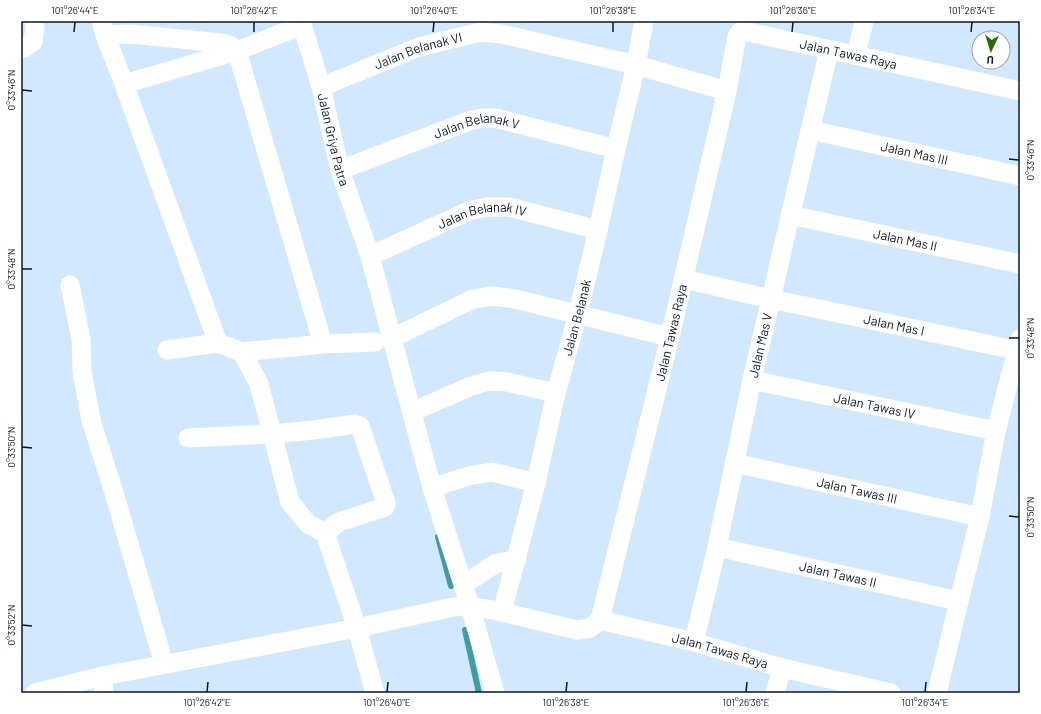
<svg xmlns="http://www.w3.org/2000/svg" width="1041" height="714" font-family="Barlow,sans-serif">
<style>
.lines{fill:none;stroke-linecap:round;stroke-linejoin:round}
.stream{stroke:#469aa2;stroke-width:6}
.minor{stroke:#fff;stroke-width:19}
.ticks{fill:none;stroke:#0c1620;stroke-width:1.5}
.labels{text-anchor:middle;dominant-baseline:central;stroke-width:3.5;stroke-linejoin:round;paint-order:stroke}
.street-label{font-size:13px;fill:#0c1620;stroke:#fff}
.neatline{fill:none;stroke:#0c1620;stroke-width:1.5}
.ticks-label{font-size:10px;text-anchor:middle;fill:#0c1620}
</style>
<rect width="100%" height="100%" fill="#d1e8fe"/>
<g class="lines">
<path class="stream" d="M438 537 451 586
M465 630 479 693"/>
<g class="minor">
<path d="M101 21 105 35 124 84 218 343"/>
<path id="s1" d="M301 21 321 87 340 170 370 256 432 488 470 606 495 693"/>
<path d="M105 35 131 34 221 43 230 45 237 51 323 344"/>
<path d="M21 49 24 48 33 42 35 28 34 21"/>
<path d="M856 55 864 21"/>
<path d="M124 84 237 51 282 33 302 26"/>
<path id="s2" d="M321 87 419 47 480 32 501 34 636 65 727 91"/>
<path id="s3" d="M810 130 1020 176"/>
<path id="s4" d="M340 170 469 121 482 118H495L616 149"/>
<path id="s5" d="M790 215 1020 264"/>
<path id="s6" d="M370 256 469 211 487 207H509L598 230"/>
<path id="s7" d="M684 279 771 299 1020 351"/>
<path d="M70 285 81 339 82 371 91 420 115 496 164 664"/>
<path d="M392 338 473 299 493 296 515 299 670 337"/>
<path d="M167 350 218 343 242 352 323 344 375 342"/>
<path d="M242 352 259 384 290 502 308 524 325 533 357 628 453 607 470 606 502 612 577 630 590 628 600 620"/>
<path id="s8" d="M752 380 996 431"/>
<path d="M412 412 469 387 488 381 507 382 556 393"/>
<path d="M188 438 272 434 314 430 355 424 360 426 386 503 385 507 339 522 325 533"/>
<path id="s9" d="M734 463 980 517"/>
<path d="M432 488 468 476 492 472 536 483"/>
<path id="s10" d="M717 547 959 601"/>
<path d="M463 585 495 564 517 559"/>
<path id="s11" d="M502 612 536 483 556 393 578 314 598 230 616 149 636 65 644 21"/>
<path id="s12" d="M600 620 670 337 727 91 737 36 740 32 744 31 1020 91"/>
<path id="s13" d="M600 620 694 642 782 668 891 693"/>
<path id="s14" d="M694 642 717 547 752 380 829 50"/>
<path d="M103 676 104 693"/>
<path d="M35 693 103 676 357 628 375 693"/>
<path d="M775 693 782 668"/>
<path d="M937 693 959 601 980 517 996 431 1020 339"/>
</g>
</g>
<path class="ticks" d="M74 32 75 22M254 32V22M433 32 434 22M613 32V22M792 32 793 22M971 32 972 22M22 90 32 91M1009 159 1019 160M22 269H32M1009 338H1019M22 447 32 448M1009 516 1019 517M22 625 32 626M207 692 208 682M387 692 388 682M566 692 567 682M746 692 747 682M925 692 926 682"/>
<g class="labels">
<g class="street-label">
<text stroke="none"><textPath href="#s2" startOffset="104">Jalan Belanak VI</textPath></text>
<text stroke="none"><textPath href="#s12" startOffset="716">Jalan Tawas Raya</textPath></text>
<text stroke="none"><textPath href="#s4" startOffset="145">Jalan Belanak V</textPath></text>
<text stroke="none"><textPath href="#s1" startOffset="123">Jalan Griya Patra</textPath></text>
<text stroke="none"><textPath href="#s3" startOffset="107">Jalan Mas III</textPath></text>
<text stroke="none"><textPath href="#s6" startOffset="121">Jalan Belanak IV</textPath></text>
<text stroke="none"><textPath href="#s5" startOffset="118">Jalan Mas II</textPath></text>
<text stroke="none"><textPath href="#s11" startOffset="304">Jalan Belanak</textPath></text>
<text stroke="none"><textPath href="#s7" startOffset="215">Jalan Mas I</textPath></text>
<text stroke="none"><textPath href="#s12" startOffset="296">Jalan Tawas Raya</textPath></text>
<text stroke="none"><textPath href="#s14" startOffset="304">Jalan Mas V</textPath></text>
<text stroke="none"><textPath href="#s8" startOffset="125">Jalan Tawas IV</textPath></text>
<text stroke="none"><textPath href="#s9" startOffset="126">Jalan Tawas III</textPath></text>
<text stroke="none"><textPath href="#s10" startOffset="124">Jalan Tawas II</textPath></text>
<text stroke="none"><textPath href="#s13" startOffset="124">Jalan Tawas Raya</textPath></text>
</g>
</g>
<rect width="1041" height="714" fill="none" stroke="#ffffff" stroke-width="44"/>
<g transform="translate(991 50) rotate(184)"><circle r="19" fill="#ffffff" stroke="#9ea2a6"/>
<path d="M0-3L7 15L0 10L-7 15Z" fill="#266a00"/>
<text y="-6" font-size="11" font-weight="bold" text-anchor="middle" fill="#0c1620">U</text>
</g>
<rect x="22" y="22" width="997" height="670" class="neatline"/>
<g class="ticks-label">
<text x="75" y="14">101°26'44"E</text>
<text x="254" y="14">101°26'42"E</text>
<text x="434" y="14">101°26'40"E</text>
<text x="613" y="14">101°26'38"E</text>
<text x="793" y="14">101°26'36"E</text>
<text x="972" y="14">101°26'34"E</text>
<text transform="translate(11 90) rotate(-90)" y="4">0°33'46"N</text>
<text transform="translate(1030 160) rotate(-90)" y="4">0°33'46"N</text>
<text transform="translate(11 269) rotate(-90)" y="4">0°33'48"N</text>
<text transform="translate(1030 338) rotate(-90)" y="4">0°33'48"N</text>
<text transform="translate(11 447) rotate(-90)" y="4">0°33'50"N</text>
<text transform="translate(1030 517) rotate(-90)" y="4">0°33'50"N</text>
<text transform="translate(11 625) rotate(-90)" y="4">0°33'52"N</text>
<text x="207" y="706">101°26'42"E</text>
<text x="387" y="706">101°26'40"E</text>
<text x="566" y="706">101°26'38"E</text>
<text x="746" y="706">101°26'36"E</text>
<text x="925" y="706">101°26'34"E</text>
</g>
</svg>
